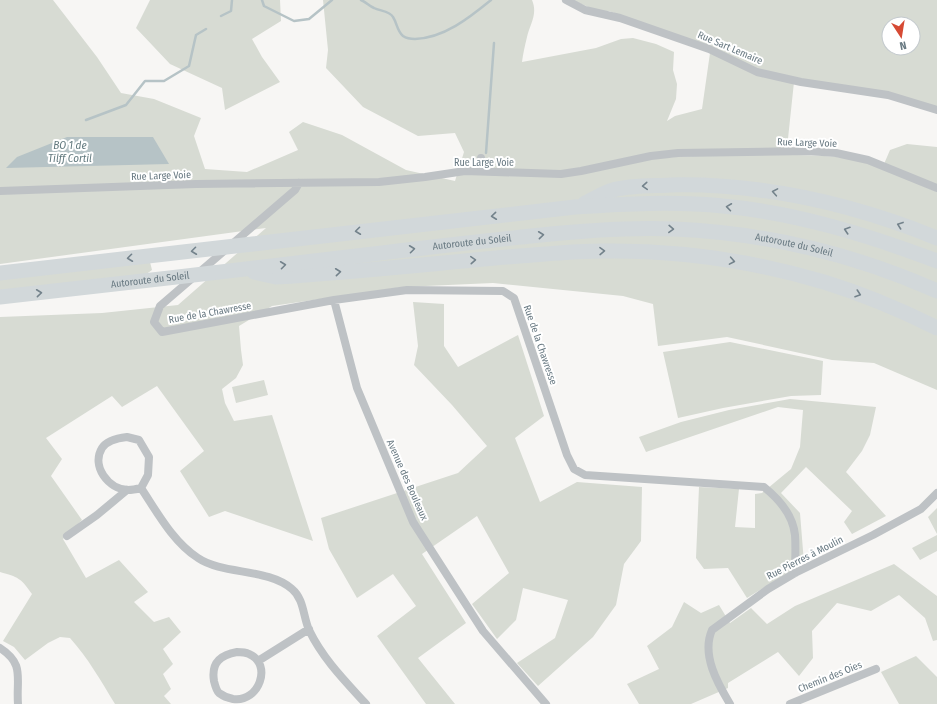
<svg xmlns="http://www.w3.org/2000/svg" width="937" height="704" font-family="'Fira Sans Condensed',sans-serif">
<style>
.green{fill:#d7dbd3;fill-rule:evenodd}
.water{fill:#b6c3c6}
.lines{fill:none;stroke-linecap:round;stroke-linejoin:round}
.stream{stroke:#b6c3c6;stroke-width:2.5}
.street{stroke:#bec2c5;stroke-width:8}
.highway{stroke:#d2d8da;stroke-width:15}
.oneway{stroke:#73828b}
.labels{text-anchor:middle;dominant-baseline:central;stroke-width:4;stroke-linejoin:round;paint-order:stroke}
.street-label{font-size:10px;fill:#687982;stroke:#fff}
.water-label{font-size:11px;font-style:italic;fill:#637a7f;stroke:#fff}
</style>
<rect width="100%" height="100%" fill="#f7f6f4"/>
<path class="green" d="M0 0H53L97 57 121 93 154 99 201 118 194 136 205 169 247 172 298 150 289 132 303 122 342 135 406 170 455 181 464 152 455 133 418 136 363 107 326 68 328 50 323 0H532C538 14 530 24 527 37 525 45 523 54 522 62L596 48 621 39 633 38 656 44 674 52 673 70 677 84 676 99 667 121 675 116 702 109 710 53 794 82 787 148 658 158C698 155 739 154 779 155 803 155 828 155 852 159 880 165 911 181 937 192V390L874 363 832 360 727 337 658 346 653 304 623 296 493 283 403 287 272 306 239 326 241 350 243 365 236 378 222 389 225 403 234 421 272 415 313 541 225 511 209 517 180 471 204 451 157 386 122 407 112 396 46 438 62 459 51 476 82 520 63 539 86 578 119 560 148 592 134 602 154 622 169 617 181 632 163 649 173 664 163 674 171 689 164 696 171 704H115C101 681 88 658 70 638L60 637 48 643 25 660 14 647 3 641 32 594C21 578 18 577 0 572V317L102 313 178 305 266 228 0 264Z
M150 0H280L281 21 252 39 262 57 280 82 225 110 222 88 170 64 136 28Z
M572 0H937V107L757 70 707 46 609 11H598ZM889 24H913V48H889Z
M907 144 937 147V186L884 164 890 150Z
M150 262 152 270 145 275 0 292V279Z
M413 302 444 304V346L458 367 518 335 544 416 515 438 540 502 577 482 642 487 641 541 624 564 616 605 593 637 538 686 517 663 555 638 568 600 523 588 516 620 497 639 472 604 509 573 477 516 422 554 466 623 418 658 455 704H426L377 636 416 606 393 574 357 598 329 549 321 518 458 473 487 446 452 405 414 365 418 346Z
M730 342 823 361 821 395 791 396 723 408 678 418 663 352Z
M264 380 268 395 236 403 232 387Z
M790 399 876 407 870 435 862 451 846 472 886 516 852 534 844 522 852 511 806 467 781 493 800 513 804 563 747 598 728 568 704 569 696 558 699 487 739 489 735 527 755 528V494L762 493 791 469 800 447 803 410 778 407 646 452 639 437 681 422 729 410Z
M937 508V534L928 517Z
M937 535V551L920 560 912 548Z
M894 564 937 596V640L933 641 925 618 899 595 871 611 837 603 812 631 813 658 799 676 778 652 728 683V688L691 704H639L627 684 659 669 647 646 672 627 684 602 701 613 719 605 730 623 751 608 767 624 795 606Z
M916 656 937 677V704H899L881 672Z"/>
<path class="water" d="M67 137H153L169 164 6 168 17 157Z"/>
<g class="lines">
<path class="stream" d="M262 0 264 6 294 21 309 19 332 0
M361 0C366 2 369 6 374 8 380 11 390 11 393 17 397 23 397 31 403 36 406 38 412 39 415 39 444 38 469 18 491 0
M221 16 231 11 232 0
M86 120 126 105 145 81H164L189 66 196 35 206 29
M486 153 494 43"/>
<path class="street" d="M566 0 585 10 620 18 709 49 757 72 801 82 888 95 937 110
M481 171V158
M299 183 295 190 160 306 154 322 162 332 334 300 407 290 503 291 514 298 567 455 574 469 585 475 764 487C779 499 793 516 795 535 796 548 795 560 795 573
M0 191 196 184 379 182 425 177 465 171 561 174 581 171 651 156 678 153 808 151 836 153 868 160 937 188
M334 300 357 388 413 522 483 631 546 704
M127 437 139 440 149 457 148 475 141 488C137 489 132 490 128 490 108 489 91 466 102 448 107 440 118 438 127 437Z
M141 488C157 512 173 542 198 558 223 575 268 568 292 589 304 599 303 616 309 630 323 659 345 681 366 704
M67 536 97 515 127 490
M0 648C25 664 16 678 18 704
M237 652C241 652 245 652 249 654 273 664 259 703 233 699 228 698 223 696 219 693 216 690 215 685 214 681 211 663 220 655 237 652Z
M258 661 309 629
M730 704C718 684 701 655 712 630L768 589 795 573 873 535 921 509 937 493
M790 704 876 669"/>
<g class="highway">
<path d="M585 203C594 199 603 193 613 190 631 185 652 186 670 185 762 183 853 204 937 238"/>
<path d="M254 272 276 277C357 272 438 263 519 256 547 254 575 251 604 251 678 250 753 261 824 282 863 294 901 310 937 328"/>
<path d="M0 273 575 207C624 204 674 201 723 206 797 213 868 235 937 261"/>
<path id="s1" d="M0 297C122 284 243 269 365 255 420 248 476 242 531 236 578 231 626 227 674 229 765 233 854 254 937 291"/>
</g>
</g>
<defs><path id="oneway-chevron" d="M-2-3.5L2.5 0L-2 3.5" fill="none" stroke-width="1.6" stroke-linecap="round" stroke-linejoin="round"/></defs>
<g class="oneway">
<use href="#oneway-chevron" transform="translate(645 186) rotate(176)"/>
<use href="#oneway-chevron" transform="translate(775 192) rotate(-170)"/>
<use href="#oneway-chevron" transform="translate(729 207) rotate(-172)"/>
<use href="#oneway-chevron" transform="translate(494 216) rotate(174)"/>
<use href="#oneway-chevron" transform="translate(900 225) rotate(-160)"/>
<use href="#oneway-chevron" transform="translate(671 229) rotate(2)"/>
<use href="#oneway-chevron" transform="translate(847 230) rotate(-162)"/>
<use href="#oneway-chevron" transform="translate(358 231) rotate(173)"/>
<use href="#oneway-chevron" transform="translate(541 235) rotate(-6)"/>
<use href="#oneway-chevron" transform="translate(412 249) rotate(-7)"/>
<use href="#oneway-chevron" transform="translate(194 251) rotate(173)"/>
<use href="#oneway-chevron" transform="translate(602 251) rotate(-1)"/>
<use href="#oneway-chevron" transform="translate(130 258) rotate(173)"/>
<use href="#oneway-chevron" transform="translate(473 260) rotate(-4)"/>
<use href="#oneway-chevron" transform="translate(732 261) rotate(10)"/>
<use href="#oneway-chevron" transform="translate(283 265) rotate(-7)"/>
<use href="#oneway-chevron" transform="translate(338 272) rotate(-6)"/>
<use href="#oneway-chevron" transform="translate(39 293) rotate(-6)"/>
<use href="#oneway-chevron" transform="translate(858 294) rotate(19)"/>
</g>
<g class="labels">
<g class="street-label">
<text transform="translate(730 48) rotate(23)">Rue Sart Lemaire</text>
<text transform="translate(807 143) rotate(2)">Rue Large Voie</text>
<text x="484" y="163">Rue Large Voie</text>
<text transform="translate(161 176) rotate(-2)">Rue Large Voie</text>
<text stroke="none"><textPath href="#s1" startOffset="475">Autoroute du Soleil</textPath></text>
<text stroke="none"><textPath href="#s1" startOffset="799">Autoroute du Soleil</textPath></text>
<text stroke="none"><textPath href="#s1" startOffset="151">Autoroute du Soleil</textPath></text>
<text transform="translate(210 313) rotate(-10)">Rue de la Chawresse</text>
<text transform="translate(540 345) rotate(71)">Rue de la Chawresse</text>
<text transform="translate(407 480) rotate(66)">Avenue des Bouleaux</text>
<text transform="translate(805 558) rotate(-27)">Rue Pierres à Moulin</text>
<text transform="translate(830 677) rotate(-22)">Chemin des Oies</text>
</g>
<g class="water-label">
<text x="70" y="145">BO 1 de<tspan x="70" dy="13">Tilff Cortil</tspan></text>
</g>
</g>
<g transform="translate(901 36) rotate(168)"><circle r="19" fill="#ffffff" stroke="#c3c9cd"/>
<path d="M0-3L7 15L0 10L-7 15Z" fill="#d64a34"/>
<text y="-6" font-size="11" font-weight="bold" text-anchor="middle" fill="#687982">N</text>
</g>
</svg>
